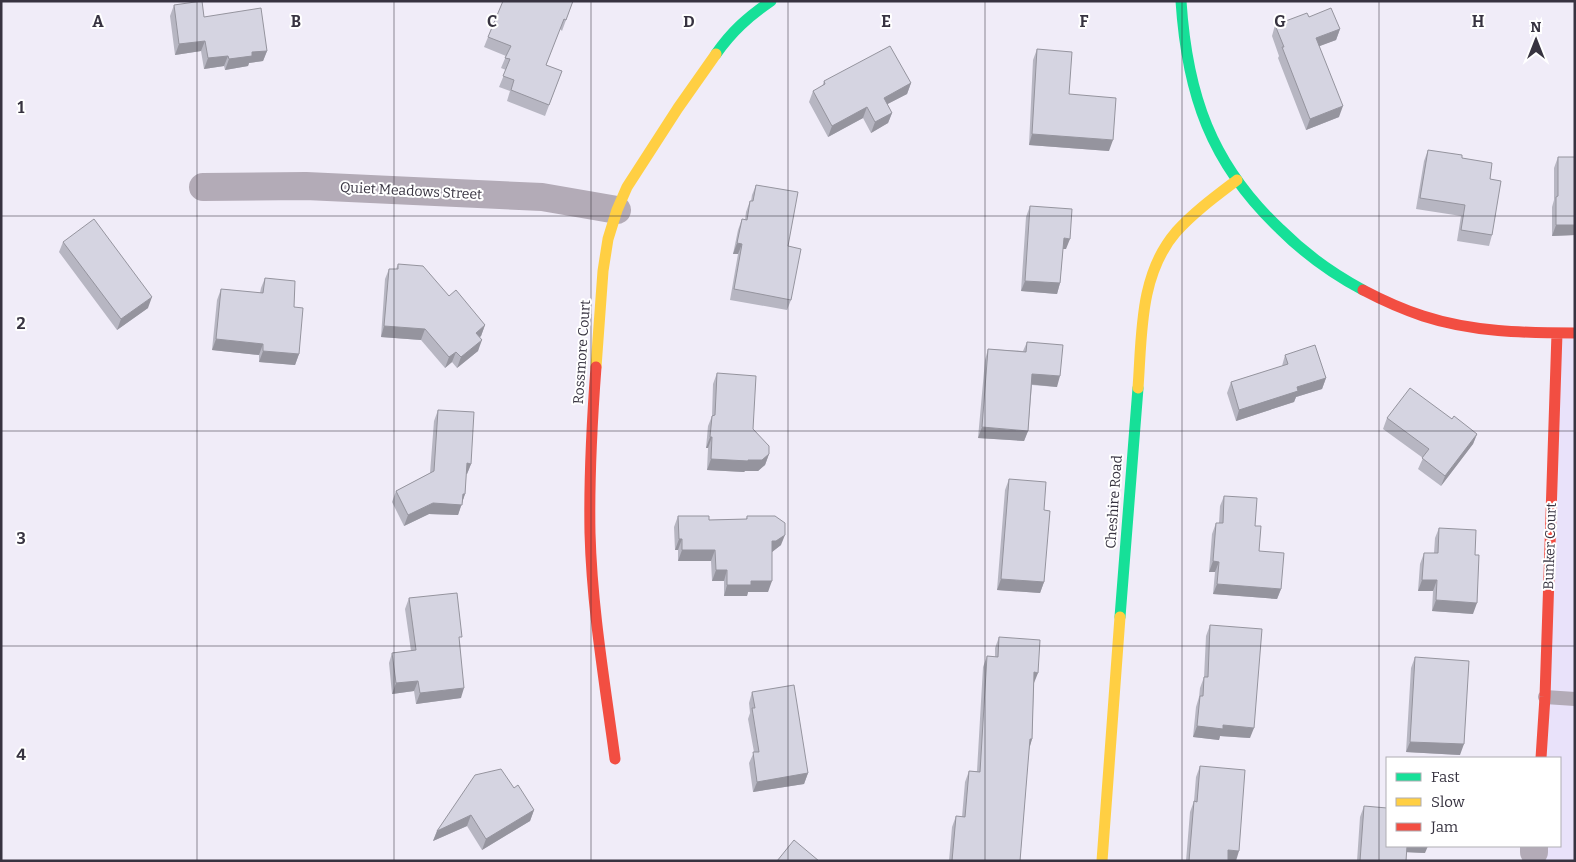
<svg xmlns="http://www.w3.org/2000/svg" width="1576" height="862" font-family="Bitter,serif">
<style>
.built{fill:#e9e2fa}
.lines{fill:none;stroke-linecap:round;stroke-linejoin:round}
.lane{stroke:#b3abb7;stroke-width:14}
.street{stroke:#b3abb7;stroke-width:28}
.fast{stroke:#16e098;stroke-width:11}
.slow{stroke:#ffcf43;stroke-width:11}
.jam{stroke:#f24e42;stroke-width:11}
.wall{fill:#b7b6c2}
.shaded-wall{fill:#95949e}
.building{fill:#d5d4e1;stroke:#95949e}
.grid{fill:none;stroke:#373340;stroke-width:1;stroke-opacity:0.55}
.labels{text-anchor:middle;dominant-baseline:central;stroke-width:4;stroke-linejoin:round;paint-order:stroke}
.street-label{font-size:14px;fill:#373340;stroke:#fff}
.grid-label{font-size:16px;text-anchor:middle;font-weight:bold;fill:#373340;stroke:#fff;stroke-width:4;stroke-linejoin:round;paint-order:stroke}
</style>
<rect width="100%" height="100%" fill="#f0ecf8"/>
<path class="built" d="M1557 333H1575V861H1533L1534 846H1560V758H1541Z"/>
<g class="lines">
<path class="lane" d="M1545 697 1575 699"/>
<path class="street" d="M203 187 306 186 542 197 617 210
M1534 852V846"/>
<path class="fast" d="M1181 1C1187 94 1211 164 1280 229 1304 253 1333 274 1363 290
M716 54C732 31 748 17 771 1
M1120 617 1138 388"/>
<path class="slow" d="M596 367 603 271 608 239 617 210 627 187 678 108 716 54
M1138 388C1142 335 1139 275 1176 232 1194 212 1216 196 1237 180
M1102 861 1120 617"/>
<path class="jam" d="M1363 290C1382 300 1402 309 1423 316 1472 332 1524 333 1575 333
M596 367C592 421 589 479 590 533 592 609 605 684 615 759
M1541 758 1545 697 1557 333"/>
</g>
<path class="wall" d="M573 1 562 31 560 29 546 65 562 71 545 116 507 101 510 91 499 87 506 70 501 68 506 56 484 47 488 37Z
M174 5 204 17 267 51 263 61 249 63 248 66 225 70 224 66 204 69 201 51 175 55 170 16Z
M1309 17 1340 29 1336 40 1319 46 1339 117 1306 130 1278 58 1279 56 1272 36 1275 25Z
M1037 49 1109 151 1029 145 1033 60Z
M824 81 911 83 907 94 887 104 892 113 888 123 871 133 863 118 828 137 809 102 813 91 822 87Z
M1428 150 1462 158 1490 179 1492 235 1489 246 1457 241 1461 216 1416 209 1424 161Z
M1558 157H1575V235L1552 236V207L1554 200V168Z
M756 185 788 246 791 300 787 310 730 300 738 254H733L738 230 742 219 745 220 746 212 750 201H751L752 195Z
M1030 206 1066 249H1063L1060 283 1057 294 1021 291 1026 217Z
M63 242 148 308 117 330 59 252Z
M398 264 449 296 485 325 481 336 480 337 478 351 457 368 452 362 445 368 421 340 381 337 385 279 389 269H396Z
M265 278 294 307 299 354 295 365 259 362V355L212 350 217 300 221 289 260 293 261 288Z
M1027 342 1057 387 1032 385 1028 431 1024 441 978 438 985 360 988 349 1023 351Z
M1285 355 1326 378 1322 389 1296 397 1294 402 1236 421 1227 393 1231 382 1282 366Z
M717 373 753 429 769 454 765 465 758 471H745L744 472 707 470 708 448H706L708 426 712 416 713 384Z
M438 410 471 464 467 474H466L465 494 458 515 429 514 404 526 392 502 396 491 430 473 434 421Z
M1387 418 1477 434 1473 444 1441 486 1418 469 1423 458 1383 429Z
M1009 479 1044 582 1040 593 997 590 1005 490Z
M1224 496 1255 526 1259 551 1281 589 1277 599 1213 594 1215 572H1209L1212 534 1216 523H1219L1220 506Z
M678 516 709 520 746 519 747 516 781 545 772 552 768 592H748L747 596H724V581H712L711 561H678V550H675L674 527Z
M1439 528 1473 614 1432 611 1433 591H1418L1420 564 1424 553H1434L1435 538Z
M409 598 460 643 461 698 416 704 414 691 392 694 389 663 392 653 411 651 405 609Z
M1210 625 1250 738 1220 736 1219 740 1193 737 1196 707 1199 697 1200 688 1204 677 1206 636Z
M999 637 1034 683 1032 739 1029 748 1020 861H949L952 827 956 816 962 817 965 782 969 771H977L983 667 987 656 995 657V648Z
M1415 657 1460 755 1406 752 1411 668Z
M752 692 808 773 804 784 753 792 749 763 754 752 748 719 750 713 749 703Z
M1200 766 1236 861H1186L1190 812 1194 801 1196 777Z
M514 788 534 810 530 821 482 850 467 826 433 841 437 831Z
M1364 806 1425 853 1406 852V861H1357L1360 817Z"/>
<path class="shaded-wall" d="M1340 29 1336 40 1312 49 1316 38Z
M205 41 201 51 175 55 179 44Z
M267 51 263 61 249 63 248 66 225 70 229 59 252 52Z
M228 56 224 66 204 69 208 58Z
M911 83 907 94 880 108 884 98Z
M1343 106 1339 117 1306 130 1310 119Z
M867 107 863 118 828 137 832 126Z
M892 113 888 123 871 133 875 122Z
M1032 134 1113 140 1109 151 1029 145Z
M1556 225H1575V235L1552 236Z
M1064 238 1070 239 1066 249H1060Z
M737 243 742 244 738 254H733Z
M1025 281 1060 283 1057 294 1021 291Z
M152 297 148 308 117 330 121 319Z
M485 325 481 336 472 343 476 333Z
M384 326 425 329 421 340 381 337Z
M216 339 263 344 259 355 212 350Z
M482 340 478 351 457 368 461 357Z
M263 351 299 354 295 365 259 362Z
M456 352 452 362 445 368 449 357Z
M1032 374 1060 376 1057 387 1028 384Z
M1326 378 1322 389 1296 397 1294 402 1236 421 1239 410 1297 387Z
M982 427 1028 431 1024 441 978 438Z
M1477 434 1473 444 1441 486 1445 476Z
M710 437H712L708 448H706Z
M769 454 765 465 758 471H745L744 472 707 470 711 459 748 460Z
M467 463 471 464 467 474H463Z
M463 494H465L458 515 429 514 404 526 408 515 433 503Z
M785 535 781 545 772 552V541Z
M679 539H682L678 550H675Z
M682 550H715L711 561H678Z
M1213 561 1219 562 1215 572H1209Z
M716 570H727L724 581H712Z
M1001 579 1044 582 1040 593 997 590Z
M1422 580H1437L1433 591H1418Z
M751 581H772L768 592H748L747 596H724L727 585Z
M1217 584 1281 589 1277 599 1213 594Z
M1436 600 1477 603 1473 614 1432 611Z
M1034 672 1038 673 1034 683Z
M418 681 414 691 392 694 396 683Z
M464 688 461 698 416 704 420 693Z
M1223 725 1254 728 1250 738 1220 736 1219 740 1193 737 1197 726Z
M1030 739H1032L1029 750Z
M1410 742 1464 744 1460 755 1406 752Z
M808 773 804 784 753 792 757 782Z
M534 810 530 821 482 850 486 839Z
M471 815 467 826 433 841 437 831Z
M1405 846H1428L1425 853 1403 852Z
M1228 850 1239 851 1236 861H1224Z"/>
<path class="building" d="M202 1 204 17 261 8 267 51 252 52V56L229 59 228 56 208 58 205 41 179 44 174 5Z
M503 1H573L566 20 564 19 546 65 562 71 549 105 511 90 514 80 503 76 510 59 505 58 511 46 488 37Z
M1331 8 1340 29 1316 38 1343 106 1310 119 1282 47H1284L1275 25 1307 13 1309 17Z
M890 46 911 83 884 98 892 113 875 122 867 107 832 126 813 91 825 84 824 81Z
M1037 49 1072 52 1069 94 1116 98 1113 140 1032 134Z
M1428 150 1462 155V158L1492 163 1490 179 1501 181 1492 235 1461 230 1465 205 1420 198Z
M1558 157H1575V225H1556V197L1558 196Z
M756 185 798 192 788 246 801 249 791 300 734 289 742 244 737 243 742 219 747 220 750 201H753Z
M1030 206 1072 209 1070 239 1064 238 1060 283 1025 281Z
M94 219 152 297 121 319 63 242Z
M398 264 423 266 449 296 456 290 485 325 476 333 482 340 461 357 456 352 449 357 425 329 384 326 389 269H398Z
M265 278 295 281 294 307 303 308 299 354 263 351V344L216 339 221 289 263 293Z
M1027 342 1063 345 1060 376 1032 374 1028 431 982 427 988 349 1026 352Z
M1315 345 1326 378 1297 387 1298 391 1239 410 1231 382 1288 364 1285 355Z
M717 373 756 376 753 429 769 446V454L762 460H748V461L711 459 712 437H710L712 416 715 415Z
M1410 388 1452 419 1454 416 1477 434 1445 476 1422 458 1429 449 1387 418Z
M438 410 474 412 471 464 467 463 465 494H463L462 505 433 503 408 515 396 491 434 471Z
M1009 479 1046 482 1044 510 1050 511 1044 582 1001 579Z
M1224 496 1257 498 1255 526H1261L1259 551 1284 553 1281 589 1217 584 1219 562 1213 561 1216 523H1223Z
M678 516H709V520L747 519V516H775L785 523V535L776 541H772V581H751V585H727V570H716L715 550H682V539H679Z
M1439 528 1476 530 1475 555H1479L1477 603 1436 600 1437 580H1422L1424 553H1438Z
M457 593 462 637H459L464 688 420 693 418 681 396 683 392 653 416 650 409 598Z
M1210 625 1262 629 1254 728 1223 725V729L1197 726 1200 696H1203L1204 677H1208Z
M999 637 1040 640 1038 673 1034 672 1032 739H1030L1020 861H952L956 816 965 817 969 771 980 772 987 656 998 657Z
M1415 657 1469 661 1464 744 1410 742Z
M794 685 808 773 757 782 753 752H759L752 708H755L752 692Z
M1200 766 1245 770 1239 851 1228 850V861H1189L1194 801 1197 802Z
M501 769 514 788 518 785 534 810 486 839 471 815 437 831 475 775Z
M1364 806 1387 808V846H1407L1406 861H1360Z
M794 840 819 861H777Z"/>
<path class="grid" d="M197 1V861M394 1V861M591 1V861M788 1V861M985 1V861M1182 1V861M1379 1V861M1 216H1575M1 431H1575M1 646H1575"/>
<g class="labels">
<g class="street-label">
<text transform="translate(411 191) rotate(3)">Quiet Meadows Street</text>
<text transform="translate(582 352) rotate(-86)">Rossmore Court</text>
<text transform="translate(1114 502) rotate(-86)">Cheshire Road</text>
<text transform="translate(1550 546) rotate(-88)">Bunker Court</text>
</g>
</g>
<g class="grid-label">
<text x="98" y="27">A</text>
<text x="296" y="27">B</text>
<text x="492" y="27">C</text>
<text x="689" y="27">D</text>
<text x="886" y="27">E</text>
<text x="1084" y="27">F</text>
<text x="1280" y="27">G</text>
<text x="1478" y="27">H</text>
<text x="21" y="113">1</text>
<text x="21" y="329">2</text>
<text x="21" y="544">3</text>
<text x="21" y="760">4</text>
</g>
<rect width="1576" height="862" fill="none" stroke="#373340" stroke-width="5"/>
<rect x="1386" y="757" width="175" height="90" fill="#ffffff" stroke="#afadb3"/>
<rect x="1396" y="773" width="25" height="8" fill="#16e098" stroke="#afadb3"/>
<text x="1431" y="782" font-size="15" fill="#373340">Fast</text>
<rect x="1396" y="798" width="25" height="8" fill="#ffcf43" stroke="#afadb3"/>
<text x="1431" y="807" font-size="15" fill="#373340">Slow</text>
<rect x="1396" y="823" width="25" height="8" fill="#f24e42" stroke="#afadb3"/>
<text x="1431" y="832" font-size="15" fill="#373340">Jam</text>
<g transform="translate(1536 40)" stroke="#ffffff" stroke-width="4" paint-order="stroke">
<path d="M0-4L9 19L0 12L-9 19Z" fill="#373340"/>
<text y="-8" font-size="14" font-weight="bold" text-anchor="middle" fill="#373340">N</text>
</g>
</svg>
